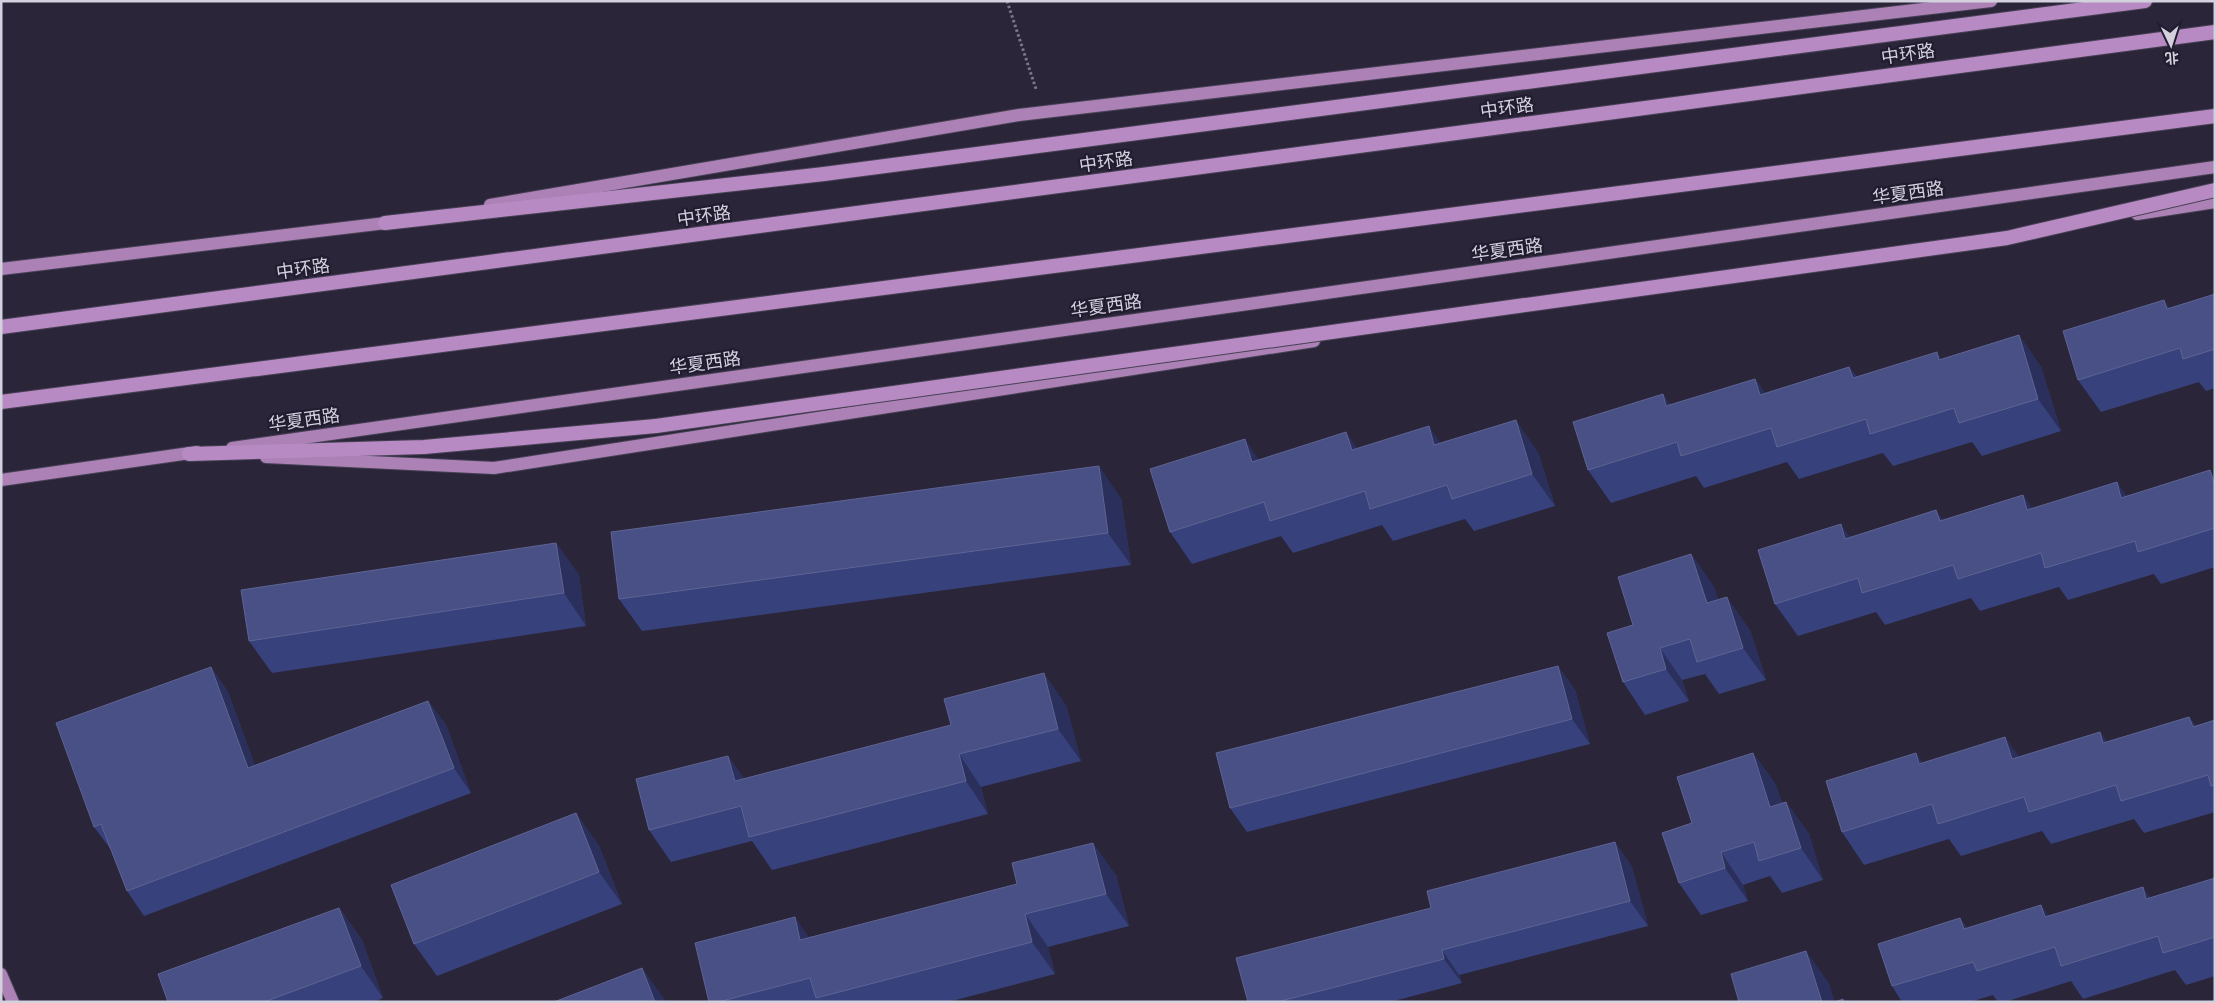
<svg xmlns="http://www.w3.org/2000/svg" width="2216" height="1003" font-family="Montserrat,'Noto Sans SC',sans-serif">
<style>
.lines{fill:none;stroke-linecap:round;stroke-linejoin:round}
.primary-casing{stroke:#464154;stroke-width:14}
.trunk-casing{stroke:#464154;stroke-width:16}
.path{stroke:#7c7789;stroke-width:3;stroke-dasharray:2.5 2.5;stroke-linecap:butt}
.primary{stroke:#ac81b5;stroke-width:12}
.trunk{stroke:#b88ac3;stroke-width:14}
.trunk-bridge-casing{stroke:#464154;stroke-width:16;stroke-linecap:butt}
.trunk-bridge{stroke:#b88ac3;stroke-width:14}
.wall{fill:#37417b}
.shaded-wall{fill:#2b2f5c}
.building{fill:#485085;stroke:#5e6493}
.labels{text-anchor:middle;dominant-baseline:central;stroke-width:4.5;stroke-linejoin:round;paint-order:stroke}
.street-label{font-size:18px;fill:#d4d1df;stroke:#211c30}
</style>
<rect width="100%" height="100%" fill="#2b253a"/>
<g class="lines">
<defs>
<path id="primary" d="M490 205 1019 115 1991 1
M2137 214 2215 202
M1 269 394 222
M232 448 2215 167
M266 457 494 468 1314 341
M1 480 197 452
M1 974 13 1002"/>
<path id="trunk" d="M385 223 824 174 2145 1
M1 327 2215 32
M1 402 2215 116
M189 454 424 447 656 426"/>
</defs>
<use href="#primary" class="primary-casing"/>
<use href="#trunk" class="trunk-casing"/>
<path class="path" d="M1007 1 1036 89"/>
<use href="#primary" class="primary"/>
<use href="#trunk" class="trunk"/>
<defs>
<path id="trunk-bridge" d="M656 426 2007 238 2215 190"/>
</defs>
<use href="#trunk-bridge" class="trunk-bridge-casing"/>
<use href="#trunk-bridge" class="trunk-bridge"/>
</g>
<path class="wall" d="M2215 294V388L2206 391 2199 382 2101 412 2078 380 2170 308Z
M2019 335 2041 367 2061 431 1982 456 1972 442 1893 466 1883 453 1799 479 1787 462 1704 488 1696 476 1611 503 1588 470 1663 394 1670 405 1755 379 1765 393 1849 367 1857 377 1942 359Z
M1441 443 1538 452 1555 506 1474 531 1465 519 1393 541 1382 525 1293 553 1281 536 1192 564 1170 532 1259 460 1357 448Z
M2215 477V567L2161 584 2154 574 2068 600 2059 587 1980 611 1971 598 1885 625 1876 612 1798 636 1775 604 1850 537 1943 520 2023 495 2032 509 2117 482 2126 496Z
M1121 498 1131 565 642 631 619 599Z
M556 543 579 575 586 626 272 673 249 641Z
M1691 554 1714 587 1718 600 1750 630 1766 680 1719 694 1705 674 1682 680 1689 701 1645 715 1623 682 1633 625Z
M1558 666 1575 690 1590 744 1247 832 1230 808Z
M211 667 228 692 255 766 428 701 446 725 471 793 144 916 127 891 112 851 94 827Z
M1066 705 1081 761 981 787 988 814 772 870 752 841 671 862 649 830 728 756 744 779Z
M2189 717 2196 726 2215 720V812L2144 833 2134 819 2051 844 2042 831 1961 856 1949 839 1864 865 1842 832 1923 763 2019 757 2100 732 2107 742Z
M1753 753 1776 785 1782 803 1786 802 1809 834 1823 880 1782 893 1770 876 1743 885 1748 901 1701 915 1679 883 1692 823Z
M576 813 599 846 622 904 437 976 414 944Z
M1615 842 1632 867 1648 926 1459 975 1462 983 1390 1002H1248L1431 908Z
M1116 875 1129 926 1048 947 1055 974 948 1002H709L809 937Z
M2215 878V976L2186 985 2175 970 2083 999 2071 981 2005 1002H1998L1993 995 1970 1002H1902L1892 986 1960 918 1967 928 2049 916 2150 898Z
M339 908 362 940 383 998 374 1002H168Z"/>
<path class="shaded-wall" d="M2164 300 2187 332 2167 309Z
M2019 335 2041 367 2061 431 2038 399Z
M1937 352 1959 384 1939 360Z
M1849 367 1872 399 1853 378Z
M1755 379 1778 411 1760 395Z
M1663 394 1685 427 1666 406Z
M1516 420 1538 452 1555 506 1532 474Z
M1429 426 1451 458 1434 445Z
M1346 432 1369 465 1352 450Z
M1245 439 1267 472 1252 462Z
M1099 466 1121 498 1131 565 1108 533Z
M2210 470 2215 477V486Z
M2117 482 2139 515 2121 498Z
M2023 495 2045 528 2027 510Z
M1936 510 1959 542 1940 521Z
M1841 524 1863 556 1845 539Z
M556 543 579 575 586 626 564 593Z
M1691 554 1714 587 1729 636 1707 603Z
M1727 597 1750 630 1766 680 1743 648Z
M1660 648 1682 680 1689 701 1666 669Z
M1558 666 1575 690 1590 744 1572 719Z
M211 667 228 692 265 793 248 768Z
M1044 673 1066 705 1081 761 1058 729Z
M428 701 446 725 471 793 454 768Z
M2189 717 2212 749 2193 727Z
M2100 732 2122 764 2103 743Z
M2005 737 2028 769 2012 759Z
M1753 753 1776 785 1793 839 1770 807Z
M1916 753 1939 785 1919 764Z
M959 754 981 787 988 814 966 781Z
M728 756 750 788 735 781Z
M1786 802 1809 834 1823 880 1801 848Z
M576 813 599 846 622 904 599 872Z
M1615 842 1632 867 1648 926 1630 901Z
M1093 843 1116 875 1129 926 1106 894Z
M1721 852 1743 885 1748 901 1725 868Z
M2143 887 2165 919 2146 899Z
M2041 905 2064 937 2045 917Z
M339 908 362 940 383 998 361 966Z
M1025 914 1048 947 1055 974 1032 942Z
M795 917 817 949 800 940Z
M1960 918 1982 950 1964 929Z
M1442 950 1459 975 1462 983 1444 959Z
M1806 951 1829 983 1835 1002H1822Z
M642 968 665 1000V1002H655Z"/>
<path class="building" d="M2215 294V349L2183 359 2180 348 2078 380 2063 331 2164 300 2167 309Z
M2019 335 2038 399 1959 423 1954 408 1870 434 1866 419 1777 447 1771 428 1681 456 1677 442 1588 470 1573 422 1663 394 1666 406 1755 379 1760 395 1849 367 1853 378 1937 352 1939 360Z
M1516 420 1532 474 1452 499 1447 485 1370 509 1365 491 1270 521 1264 502 1170 532 1150 469 1245 439 1252 462 1346 432 1352 450 1429 426 1434 445Z
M1099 466 1108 533 619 599 611 532Z
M2210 470 2215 486V528L2138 552 2135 541 2045 568 2041 553 1958 579 1953 565 1862 593 1858 578 1775 604 1758 550 1841 524 1845 539 1936 510 1940 521 2023 495 2027 510 2117 482 2121 498Z
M556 543 564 593 249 641 241 590Z
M1691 554 1707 603 1727 597 1743 648 1697 662 1690 639 1660 648 1666 669 1623 682 1607 633 1633 625 1618 577Z
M1558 666 1572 719 1230 808 1216 753Z
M211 667 248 768 428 701 454 768 127 891 101 824 94 827 56 723Z
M1044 673 1058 729 959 754 966 781 749 837 741 806 649 830 636 779 728 756 735 781 951 725 944 699Z
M2189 717 2193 727 2215 720V785L2211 786 2208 775 2121 801 2116 785 2029 812 2024 797 1938 824 1932 804 1842 832 1826 781 1916 753 1919 764 2005 737 2012 759 2100 732 2103 743Z
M1753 753 1770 807 1786 802 1801 848 1759 861 1754 842 1721 852 1725 868 1679 883 1662 833 1692 823 1677 777Z
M576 813 599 872 414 944 391 885Z
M1615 842 1630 901 1442 950 1444 959 1277 1002H1248L1236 958 1431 908 1427 891Z
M1093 843 1106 894 1025 914 1032 942 816 998 810 978 718 1002H709L695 943 795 917 800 940 1017 884 1012 863Z
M2215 878V937L2163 953 2158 936 2061 966 2055 947 1977 971 1973 962 1892 986 1878 944 1960 918 1964 929 2041 905 2045 917 2143 887 2146 899Z
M339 908 361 966 264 1002H168L158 974Z
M1806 951 1822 1002H1739L1731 974Z
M642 968 655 1002H554Z
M1843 999 1844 1002H1835Z"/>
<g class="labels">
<g class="street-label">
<text transform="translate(1908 54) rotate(-8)">中环路</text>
<text transform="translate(1507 108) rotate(-8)">中环路</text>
<text transform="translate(1106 162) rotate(-8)">中环路</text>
<text transform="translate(1908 193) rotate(-8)">华夏西路</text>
<text transform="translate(704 216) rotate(-8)">中环路</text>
<text transform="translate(1507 250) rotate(-8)">华夏西路</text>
<text transform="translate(303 269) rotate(-8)">中环路</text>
<text transform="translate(1106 306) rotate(-8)">华夏西路</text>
<text transform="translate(705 363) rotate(-8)">华夏西路</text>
<text transform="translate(304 420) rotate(-8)">华夏西路</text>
</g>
</g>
<rect width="2216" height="1003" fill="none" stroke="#d4d1df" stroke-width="5"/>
<g transform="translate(2171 45) rotate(176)" stroke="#211c30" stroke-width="4" paint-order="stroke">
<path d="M0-4L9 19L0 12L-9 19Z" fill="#d4d1df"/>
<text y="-8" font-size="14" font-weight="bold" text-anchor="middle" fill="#d4d1df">北</text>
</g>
</svg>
